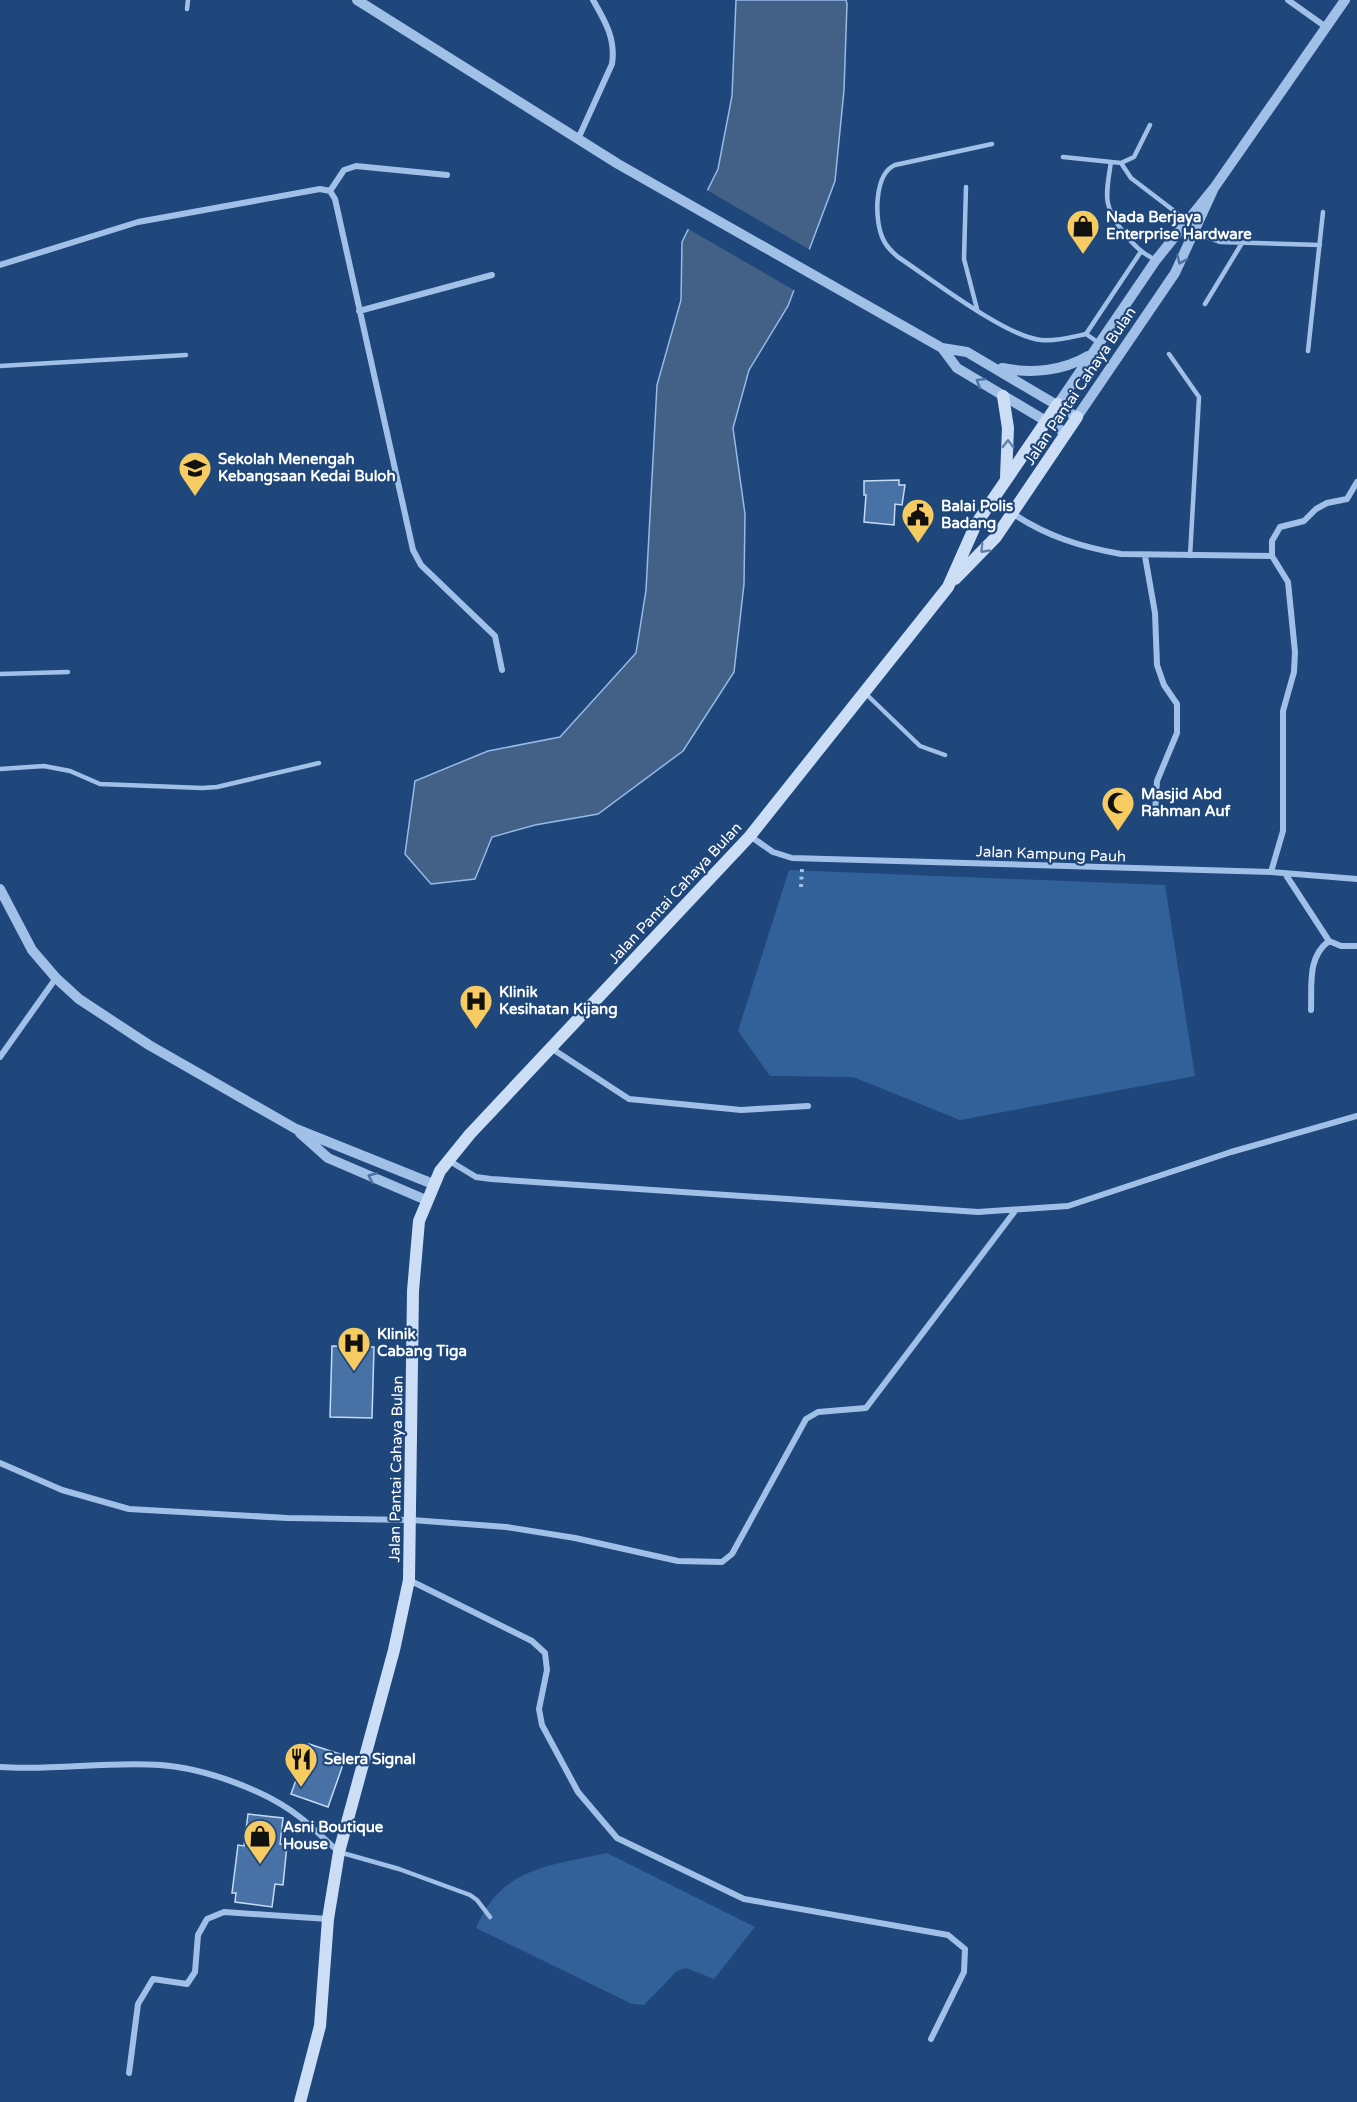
<svg xmlns="http://www.w3.org/2000/svg" width="1357" height="2102" font-family="'Varela Round',sans-serif">
<style>
.green{fill:#32619a}
.water{fill:#436087;stroke:#95bbe8;stroke-width:1.5}
.pier{fill:#1f477c}
.building{fill:#4871a5;stroke:#c5dbf5;stroke-width:1.5}
.lines{fill:none;stroke-linecap:round;stroke-linejoin:round}
.path{stroke:#a1c0e7;stroke-width:4;stroke-dasharray:3 4.5;stroke-linecap:butt}
.service{stroke:#a1c0e7;stroke-width:4.5}
.minor{stroke:#a1c0e7;stroke-width:6}
.tertiary{stroke:#a1c0e7;stroke-width:10}
.secondary{stroke:#ccdef5;stroke-width:12}
.oneway{stroke:#4c71a1}
.oneway2{stroke:#6483ac}
.labels{text-anchor:middle;dominant-baseline:central;stroke-width:4.5;stroke-linejoin:round;paint-order:stroke}
.poi-label{font-size:15px;font-weight:bold;fill:#fff;stroke:#1f477c;text-anchor:start}
.street-label{font-size:15px;fill:#fff;stroke:#1f477c}
</style>
<rect width="100%" height="100%" fill="#1f477c"/>
<path class="green" d="M789 870 1165 885 1195 1076 960 1120 853 1077 770 1076 738 1031Z
M607 1853 755 1927 714 1979 686 1968 677 1971 644 2005 632 2004 476 1928C502 1867 549 1866 607 1853Z"/>
<path class="water" d="M736 0H846L847 4 844 90 835 181 788 306 749 370 733 428 745 514 744 584 734 672 683 751 598 814 535 825 492 837 475 879 431 884 405 854 415 781 488 751 560 737 636 653 646 590 657 385 681 300 682 242 718 169 732 96Z"/>
<path class="pier" d="M705 189 812 251 797 292 685 227Z"/>
<path class="building" d="M899 480V485H905L902 505 895 504 894 525 864 522 866 495H864V481Z
M332 1346 374 1347 372 1418 330 1417Z
M309 1744 346 1756 328 1807 291 1794Z
M248 1814 283 1818 280 1844 287 1845 283 1885 275 1884 272 1907 235 1902 236 1893H232L238 1845 244 1846Z"/>
<g class="lines">
<path class="path" d="M801 887 802 869"/>
<path class="service" d="M187 9 188 0
M992 144 895 165C874 174 874 220 883 239 886 246 892 252 898 257 930 278 1006 337 1041 340 1055 342 1072 337 1086 334L1099 343
M1063 157 1121 163 1134 157 1150 125
M1111 162C1106 195 1102 206 1124 233 1134 245 1141 253 1156 260
M1121 163 1131 178 1186 220
M966 187 964 259 977 309
M1195 233 1220 242 1320 245
M1205 304 1242 243
M1086 334 1140 253
M1308 351 1323 212
M1169 354 1199 397 1190 556
M0 366 186 355
M0 674 68 672
M865 693 920 746 945 755
M0 769 44 766 70 771 100 784 202 788 217 787 319 763
M339 1852 399 1869 470 1895 477 1900 490 1917"/>
<path class="minor" d="M1288 0 1326 27
M578 139 612 64C616 39 605 21 593 0
M330 191 335 199 413 550 421 565 495 636 502 670
M330 191 344 170 356 166 447 175
M0 265 138 222 320 189 330 191
M359 311 492 275
M1012 513C1046 536 1081 547 1121 554L1272 556
M1145 556 1155 613 1157 665 1164 685 1177 704V733L1157 781 1155 812
M750 836 773 852 792 858 1271 872 1357 879
M1271 872 1283 831V711L1294 672 1295 652 1288 582 1272 556V541L1280 527 1304 521 1316 509 1327 503 1347 499 1357 482
M1286 875 1329 941 1341 946H1357
M1311 1010C1312 985 1307 957 1329 941
M551 1048 629 1099 741 1110 808 1106
M0 1057 56 978
M448 1160 476 1177 491 1179 978 1212 1068 1206 1231 1152 1357 1116
M0 1463 62 1490 129 1509 287 1518 412 1520 506 1527 575 1538 678 1561 722 1562 732 1554 806 1419 818 1412 866 1408 1015 1211
M409 1580 532 1641 545 1653 547 1670 539 1709 542 1725 578 1792 617 1838 744 1899 948 1935 965 1949 964 1972 931 2039
M0 1767C53 1771 107 1761 160 1765 204 1768 266 1790 301 1818 314 1828 326 1841 338 1851
M129 2073 138 2004 153 1979 187 1984 195 1972 198 1935 207 1919 224 1912 328 1919"/>
<path class="tertiary" d="M357 0 618 164 942 348 967 352 1077 417 1175 273 1214 188
M942 348 957 368 1066 433
M1002 368C1031 374 1063 371 1088 356
M1058 404 1156 260 1214 188 1345 0
M0 889 32 950 56 978 79 999 149 1045 296 1129 433 1184
M300 1133 328 1158 426 1200"/>
<path class="secondary" d="M1003 396 1008 428 1006 477
M955 579 996 537 1077 417
M300 2102 320 2026 328 1919 339 1852 394 1650 409 1580 413 1291 419 1221 440 1171 470 1134 750 836 948 587 976 524 1058 404"/>
</g>
<defs><path id="oneway-chevron" d="M-2-3.5L2.5 0L-2 3.5" fill="none" stroke-width="1.6" stroke-linecap="round" stroke-linejoin="round" transform="scale(1.5)"/></defs>
<g class="oneway">
<use href="#oneway-chevron" transform="translate(1181 260) rotate(114)"/>
<use href="#oneway-chevron" transform="translate(980 382) rotate(-149)"/>
<use href="#oneway-chevron" transform="translate(372 1177) rotate(-156)"/>
</g>
<g class="oneway2">
<use href="#oneway-chevron" transform="translate(1008 444) rotate(-90)"/>
<use href="#oneway-chevron" transform="translate(984 549) rotate(134)"/>
</g>
<defs>
<symbol id="shop-pin" viewBox="-11 -11 22 30"><path d="M0 17L-7.5 6A9.5 9.5 0 1 1 7.5 6Z" fill="#f5cb62" stroke="#1f477c"/><path d="M-5-2.5h2.3a2.7 3.5 0 0 1 5.4 0H5L5.5 6h-11ZM-1.5-2.5h3a1.5 2.3 0 0 0-3 0Z" fill="#111"/></symbol>
<symbol id="school-pin" viewBox="-11 -11 22 30"><path d="M0 17L-7.5 6A9.5 9.5 0 1 1 7.5 6Z" fill="#f5cb62" stroke="#1f477c"/><path d="M0-5L7-2L0 1L-7-2ZM-4 1L0 2.5L4 1V4Q0 6-4 4Z" fill="#111"/></symbol>
<symbol id="civic-pin" viewBox="-11 -11 22 30"><path d="M0 17L-7.5 6A9.5 9.5 0 1 1 7.5 6Z" fill="#f5cb62" stroke="#1f477c"/><path d="M-.6-6.5H3V-4.5H.6V-3L4-1V1h2V6H-6V1h2V-1L-.6-3ZM-1.2 2.5V6h2.4V2.5Z" fill="#111"/></symbol>
<symbol id="mosque-pin" viewBox="-11 -11 22 30"><path d="M0 17L-7.5 6A9.5 9.5 0 1 1 7.5 6Z" fill="#f5cb62" stroke="#1f477c"/><path d="M3.5-4.9A6 6 0 1 0 3.5 4.9A5 5 0 1 1 3.5-4.9Z" fill="#111"/></symbol>
<symbol id="hospital-pin" viewBox="-11 -11 22 30"><path d="M0 17L-7.5 6A9.5 9.5 0 1 1 7.5 6Z" fill="#f5cb62" stroke="#1f477c"/><path d="M-5-5h3v3.5h4V-5h3V5h-3V1.5h-4V5h-3Z" fill="#111"/></symbol>
<symbol id="restaurant-pin" viewBox="-11 -11 22 30"><path d="M0 17L-7.5 6A9.5 9.5 0 1 1 7.5 6Z" fill="#f5cb62" stroke="#1f477c"/><path d="M-5-6h1v4h1v-4h1v4h1v-4h1v5L-1.5 .5V6h-2V.5L-5-1ZM5-6V6H3V1.5H1.5Q1.5-4 5-6Z" fill="#111"/></symbol>
</defs>
<g fill-rule="evenodd">
<use href="#shop-pin" x="1064" y="207" width="38" height="52"/>
<use href="#school-pin" x="176" y="449" width="38" height="52"/>
<use href="#civic-pin" x="899" y="496" width="38" height="52"/>
<use href="#mosque-pin" x="1099" y="784" width="38" height="52"/>
<use href="#hospital-pin" x="457" y="982" width="38" height="52"/>
<use href="#hospital-pin" x="335" y="1324" width="38" height="52"/>
<use href="#restaurant-pin" x="282" y="1740" width="38" height="52"/>
<use href="#shop-pin" x="241" y="1817" width="38" height="52"/>
</g>
<g class="labels">
<g class="poi-label">
<text x="1106" y="217">Nada Berjaya<tspan x="1106" dy="17">Enterprise Hardware</tspan></text>
<text x="218" y="459">Sekolah Menengah<tspan x="218" dy="17">Kebangsaan Kedai Buloh</tspan></text>
<text x="941" y="506">Balai Polis<tspan x="941" dy="17">Badang</tspan></text>
<text x="1141" y="794">Masjid Abd<tspan x="1141" dy="17">Rahman Auf</tspan></text>
<text x="499" y="992">Klinik<tspan x="499" dy="17">Kesihatan Kijang</tspan></text>
<text x="377" y="1334">Klinik<tspan x="377" dy="17">Cabang Tiga</tspan></text>
<text x="324" y="1759">Selera Signal</text>
<text x="283" y="1827">Asni Boutique<tspan x="283" dy="17">House</tspan></text>
</g>
<g class="street-label">
<text transform="translate(1080 386) rotate(-56)">Jalan Pantai Cahaya Bulan</text>
<text transform="translate(1051 854) rotate(2)">Jalan Kampung Pauh</text>
<text transform="translate(675 893) rotate(-47)">Jalan Pantai Cahaya Bulan</text>
<text transform="translate(396 1469) rotate(-89)">Jalan Pantai Cahaya Bulan</text>
</g>
</g>
</svg>
